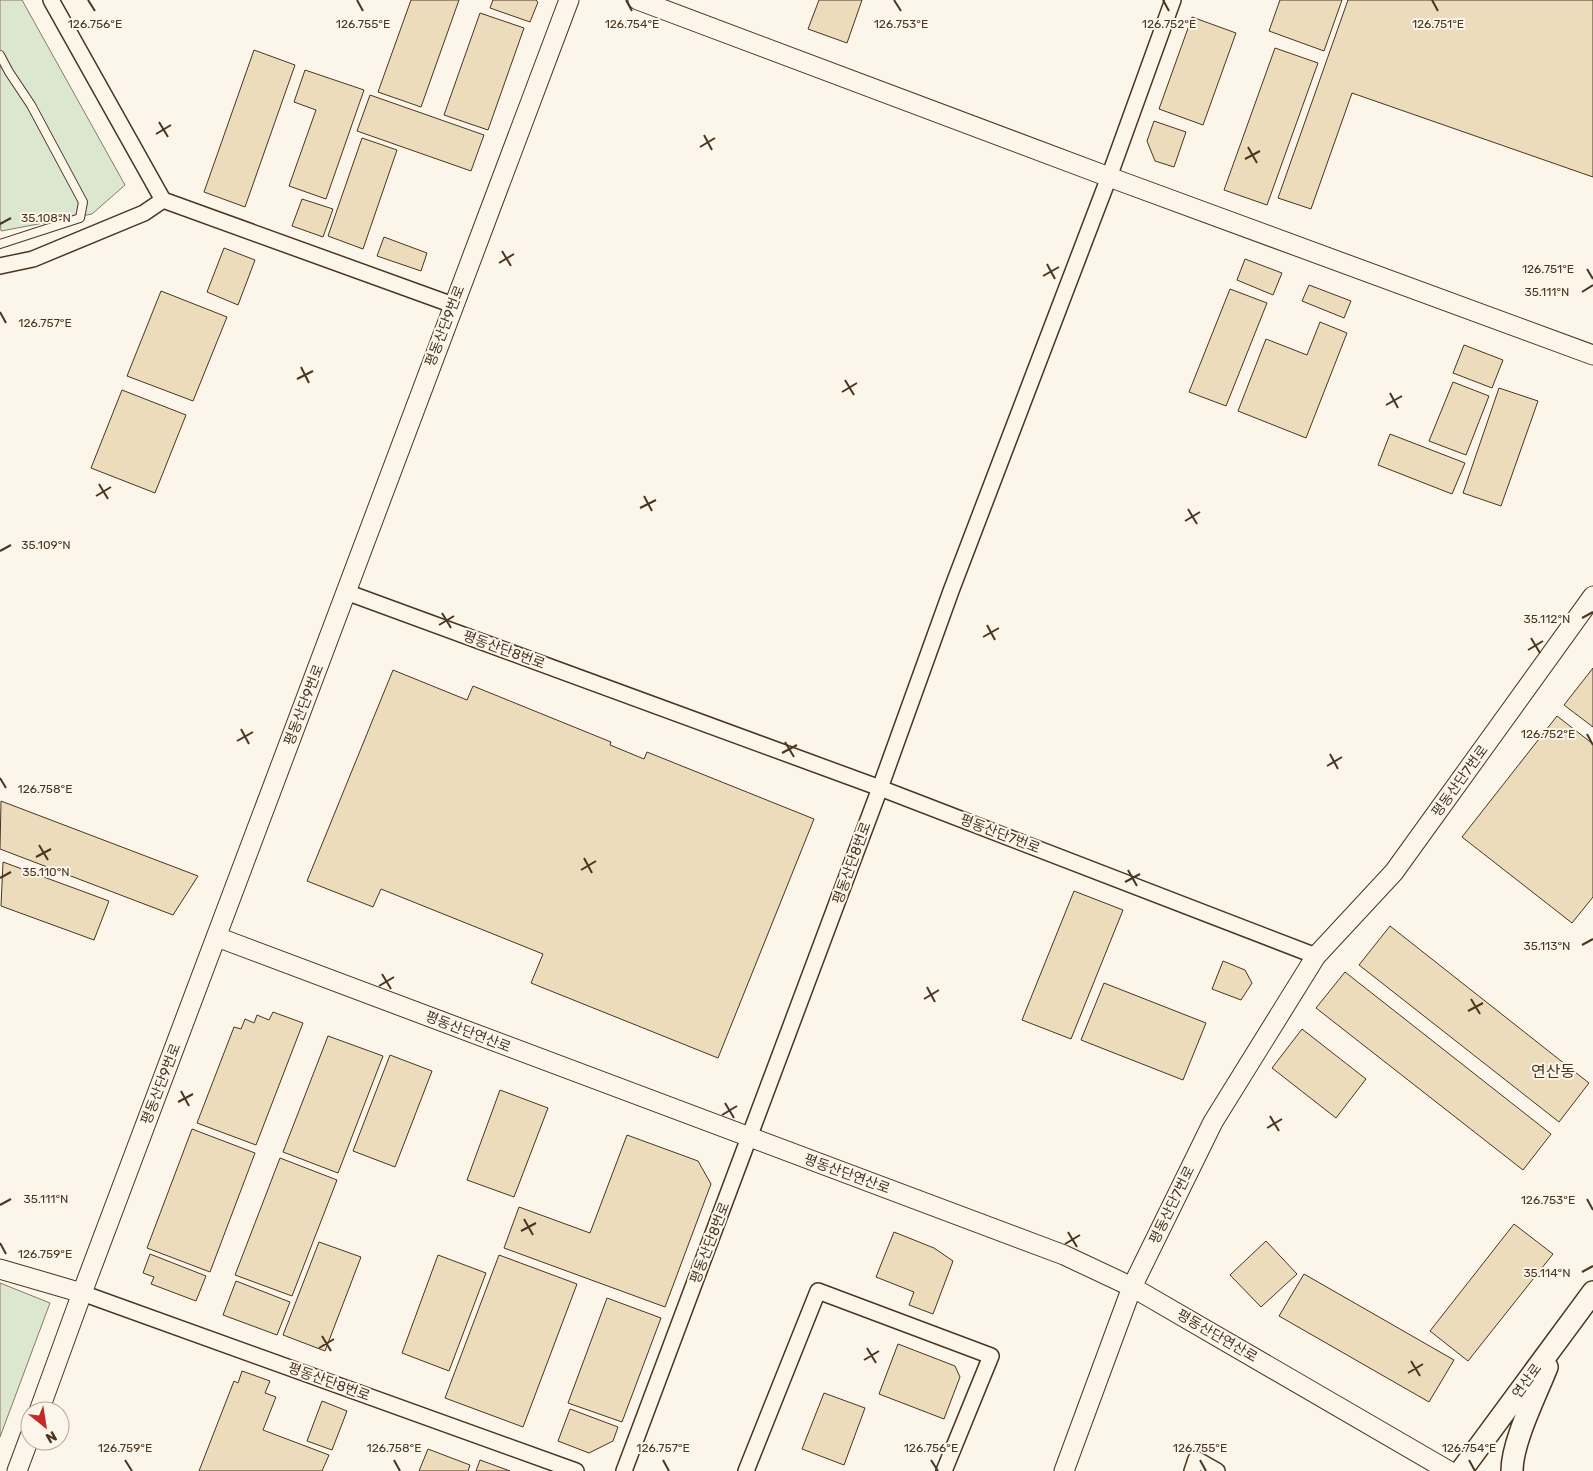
<svg xmlns="http://www.w3.org/2000/svg" width="1593" height="1471" font-family="Rubik,'Noto Sans KR',sans-serif">
<style>
.green{fill:#dce7d0;stroke:#887966}
.building{fill:#ecdcbc;stroke:#4a3520}
.lines{fill:none;stroke-linecap:round;stroke-linejoin:round}
.service-casing{stroke:#4a3520;stroke-width:10}
.minor-casing{stroke:#4a3520;stroke-width:18}
.tertiary-casing{stroke:#4a3520;stroke-width:21}
.secondary-casing{stroke:#4a3520;stroke-width:24}
.service{stroke:#fbf6e9;stroke-width:8}
.minor{stroke:#fbf6e9;stroke-width:15}
.tertiary{stroke:#fbf6e9;stroke-width:19}
.secondary{stroke:#fbf6e9;stroke-width:21}
.ticks{fill:none;stroke:#4a3520;stroke-width:2}
.labels{text-anchor:middle;dominant-baseline:central;stroke-width:4;stroke-linejoin:round;paint-order:stroke}
.street-label{font-size:14px;fill:#4a3520;stroke:#fbf6e9}
.quarter-label{font-size:16px;fill:#4a3520;stroke:#fbf6e9}
.ticks-label{font-size:12px;text-anchor:middle;fill:#4a3520;stroke:#fbf6e9;stroke-width:4;stroke-linejoin:round;paint-order:stroke}
</style>
<rect width="100%" height="100%" fill="#fbf6e9"/>
<path class="green" d="M0 0H22L125 185 92 214 1 231 0 219Z
M0 1283 50 1303 0 1437Z"/>
<path class="building" d="M411 0H459L421 107 378 92Z
M493 0H536L538 2 530 22 490 8Z
M819 0H862L847 43 808 29Z
M1280 0H1342L1324 51 1269 31Z
M1348 0H1593V177L1352 93 1311 209 1278 198Z
M480 13 524 28 488 130 444 115Z
M1192 17 1236 33 1203 125 1159 109Z
M1275 48 1318 63 1267 205 1224 190Z
M254 50 295 65 245 207 204 192Z
M305 70 364 90 326 199 289 186 316 110 294 102Z
M370 95 484 135 471 171 357 131Z
M1154 121 1186 132 1174 167 1155 161 1147 141Z
M362 138 397 150 363 249 328 236Z
M302 199 333 209 323 237 292 226Z
M384 237 427 253 421 271 377 256Z
M224 248 255 260 238 305 207 292Z
M1245 259 1282 273 1273 295 1237 280Z
M1309 285 1351 301 1344 318 1302 301Z
M1230 289 1267 303 1226 406 1189 392Z
M161 291 227 317 193 401 127 376Z
M1320 322 1347 333 1306 438 1238 411 1266 339 1307 355Z
M1464 345 1503 360 1492 388 1453 373Z
M1453 382 1489 396 1466 455 1429 441Z
M1499 388 1538 401 1501 506 1463 493Z
M122 390 186 415 155 493 91 468Z
M1390 434 1465 463 1452 494 1378 465Z
M1593 668V727L1564 705Z
M393 670 467 700 473 686 611 742 610 745 644 759 647 752 814 819 718 1058 531 983 543 954 381 889 373 907 307 881Z
M1557 716 1593 744V897L1572 923 1462 837Z
M1 801 198 876 173 915 0 849Z
M3 862 109 901 94 940 1 906Z
M1074 891 1123 910 1071 1039 1022 1020Z
M1390 926 1589 1083 1559 1122 1359 965Z
M1223 961 1245 970 1252 983 1241 1000 1212 989Z
M1345 972 1551 1134 1523 1170 1316 1008Z
M1104 983 1206 1023 1183 1080 1081 1040Z
M273 1012 303 1023 256 1145 197 1123 234 1027 241 1029 245 1019 254 1023 257 1015 269 1020Z
M1302 1029 1366 1079 1336 1118 1272 1068Z
M328 1036 383 1056 338 1173 283 1152Z
M390 1055 432 1071 395 1167 353 1151Z
M500 1090 548 1108 514 1197 467 1180Z
M192 1129 255 1153 210 1272 147 1248Z
M627 1135 698 1161 711 1184 665 1307 504 1248 519 1207 590 1233Z
M280 1158 337 1180 292 1296 235 1275Z
M1514 1224 1553 1254 1468 1361 1430 1331Z
M894 1232 934 1248 953 1261 933 1314 909 1305 914 1292 876 1277Z
M1266 1241 1297 1274 1261 1307 1230 1275Z
M319 1242 361 1257 325 1351 283 1335Z
M150 1254 206 1276 196 1301 151 1284 154 1277 143 1273Z
M438 1255 486 1273 449 1371 402 1353Z
M499 1255 577 1284 523 1427 445 1398Z
M1304 1274 1454 1360 1429 1402 1279 1316Z
M236 1281 290 1302 277 1335 223 1315Z
M607 1298 661 1318 622 1422 568 1403Z
M898 1344 955 1366 960 1377 944 1419 879 1394Z
M242 1371 270 1381 265 1393 276 1397 263 1430 329 1455 322 1471H199L234 1381 238 1383Z
M824 1393 865 1408 844 1465 802 1449Z
M322 1401 347 1411 332 1450 307 1441Z
M570 1409 618 1427 613 1441 589 1453 558 1441Z
M428 1449 470 1465 468 1471H419Z
M480 1460 510 1471H476Z"/>
<g class="lines">
<defs>
<path id="service" d="M0 55 9 72 31 105 83 202 80 218 0 244"/>
<path id="minor" d="M163 200 453 305
M0 266 33 259 144 213 163 200 51 0
M346 592 880 788 1316 956
M82 1293 576 1471
M624 1471 880 788 951 591 1109 177 1173 0
M746 1471 818 1291 991 1356 944 1471
M1192 1471 1196 1459 1217 1471"/>
<path id="tertiary" d="M638 0 1109 177 1593 355
M217 937 1064 1255 1132 1287 1449 1471
M0 1269 82 1293
M39 1411 82 1293 569 0
M17 1471 30 1436
M1064 1471 1132 1287 1213 1122 1316 956 1394 872 1593 596"/>
<path id="secondary" d="M1461 1471 1593 1292
M1512 1471C1512 1442 1536 1395 1547 1367"/>
</defs>
<use href="#service" class="service-casing"/>
<use href="#minor" class="minor-casing"/>
<use href="#tertiary" class="tertiary-casing"/>
<use href="#secondary" class="secondary-casing"/>
<use href="#service" class="service"/>
<use href="#minor" class="minor"/>
<use href="#tertiary" class="tertiary"/>
<use href="#secondary" class="secondary"/>
</g>
<path class="ticks" d="M88 0 95 11M357 0 363 11M626 0 632 11M894 0 901 11M1163 0 1169 11M1432 0 1438 11M159 122 168 137M156 134 171 125M704 135 712 150M700 147 715 138M1248 147 1257 163M1245 159 1260 151M0 224 11 218M502 251 511 266M499 263 514 254M1047 264 1055 279M1587 269 1593 279M1043 276 1059 267M1582 292 1593 285M0 312 6 323M301 367 309 383M297 379 313 371M845 380 854 395M842 392 857 383M1390 393 1398 408M1386 405 1402 396M99 484 108 499M96 496 111 487M644 496 652 511M640 508 656 500M1188 509 1197 524M1185 521 1200 512M0 551 11 545M442 613 451 628M1582 618 1593 612M439 625 454 616M987 625 995 640M983 637 999 628M1531 638 1540 653M1528 650 1543 641M241 729 249 744M1587 734 1593 745M237 741 253 732M785 742 794 757M782 753 797 745M1330 754 1338 769M1327 766 1342 757M0 778 6 788M39 845 48 860M36 857 51 849M584 858 592 873M581 870 596 861M1128 870 1137 886M0 878 11 872M1125 882 1140 874M1582 945 1593 939M382 974 391 989M379 986 394 977M927 987 935 1002M924 999 939 990M1471 999 1480 1014M1468 1011 1483 1003M181 1091 189 1106M178 1102 193 1094M725 1103 734 1118M722 1115 737 1106M1270 1116 1279 1131M1267 1128 1282 1119M1587 1199 1593 1210M0 1205 11 1199M524 1219 533 1235M521 1231 536 1223M1068 1232 1077 1247M0 1243 6 1254M1065 1244 1080 1235M1582 1272 1593 1266M322 1336 331 1351M319 1348 334 1339M867 1348 876 1363M864 1360 879 1351M1411 1361 1420 1376M1408 1373 1423 1364M125 1460 132 1471M394 1460 400 1471M663 1460 669 1471M931 1460 938 1471M1200 1460 1206 1471M1469 1460 1475 1471"/>
<g class="labels">
<g class="street-label">
<text transform="translate(445 326) rotate(-69)">평동산단9번로</text>
<text transform="translate(504 650) rotate(20)">평동산단8번로</text>
<text transform="translate(304 705) rotate(-69)">평동산단9번로</text>
<text transform="translate(1460 781) rotate(-54)">평동산단7번로</text>
<text transform="translate(1000 834) rotate(21)">평동산단7번로</text>
<text transform="translate(852 863) rotate(-70)">평동산단8번로</text>
<text transform="translate(468 1032) rotate(21)">평동산단연산로</text>
<text transform="translate(161 1084) rotate(-69)">평동산단9번로</text>
<text transform="translate(847 1174) rotate(20)">평동산단연산로</text>
<text transform="translate(1172 1205) rotate(-64)">평동산단7번로</text>
<text transform="translate(710 1243) rotate(-69)">평동산단8번로</text>
<text transform="translate(1217 1336) rotate(30)">평동산단연산로</text>
<text transform="translate(1527 1381) rotate(-54)">연산로</text>
<text transform="translate(329 1382) rotate(20)">평동산단8번로</text>
</g>
<g class="quarter-label">
<text x="1553" y="1071">연산동</text>
</g>
</g>
<g class="ticks-label">
<text x="363" y="28">126.755°E</text>
<text x="1438" y="28">126.751°E</text>
<text x="95" y="28">126.756°E</text>
<text x="632" y="28">126.754°E</text>
<text x="901" y="28">126.753°E</text>
<text x="1169" y="28">126.752°E</text>
<text x="46" y="222">35.108°N</text>
<text x="1548" y="273">126.751°E</text>
<text x="1547" y="296">35.111°N</text>
<text x="45" y="327">126.757°E</text>
<text x="46" y="549">35.109°N</text>
<text x="1547" y="623">35.112°N</text>
<text x="1548" y="738">126.752°E</text>
<text x="45" y="793">126.758°E</text>
<text x="46" y="876">35.110°N</text>
<text x="1547" y="950">35.113°N</text>
<text x="46" y="1203">35.111°N</text>
<text x="1548" y="1204">126.753°E</text>
<text x="45" y="1258">126.759°E</text>
<text x="1547" y="1277">35.114°N</text>
<text x="125" y="1452">126.759°E</text>
<text x="394" y="1452">126.758°E</text>
<text x="663" y="1452">126.757°E</text>
<text x="931" y="1452">126.756°E</text>
<text x="1200" y="1452">126.755°E</text>
<text x="1469" y="1452">126.754°E</text>
</g>
<g transform="translate(45 1426) rotate(150)"><circle r="24" fill="#fbf6e9" stroke="#b4a999"/>
<path d="M0-4L9 19L0 12L-9 19Z" fill="#c62828"/>
<text y="-8" font-size="14" font-weight="bold" text-anchor="middle" fill="#4a3520">N</text>
</g>
</svg>
